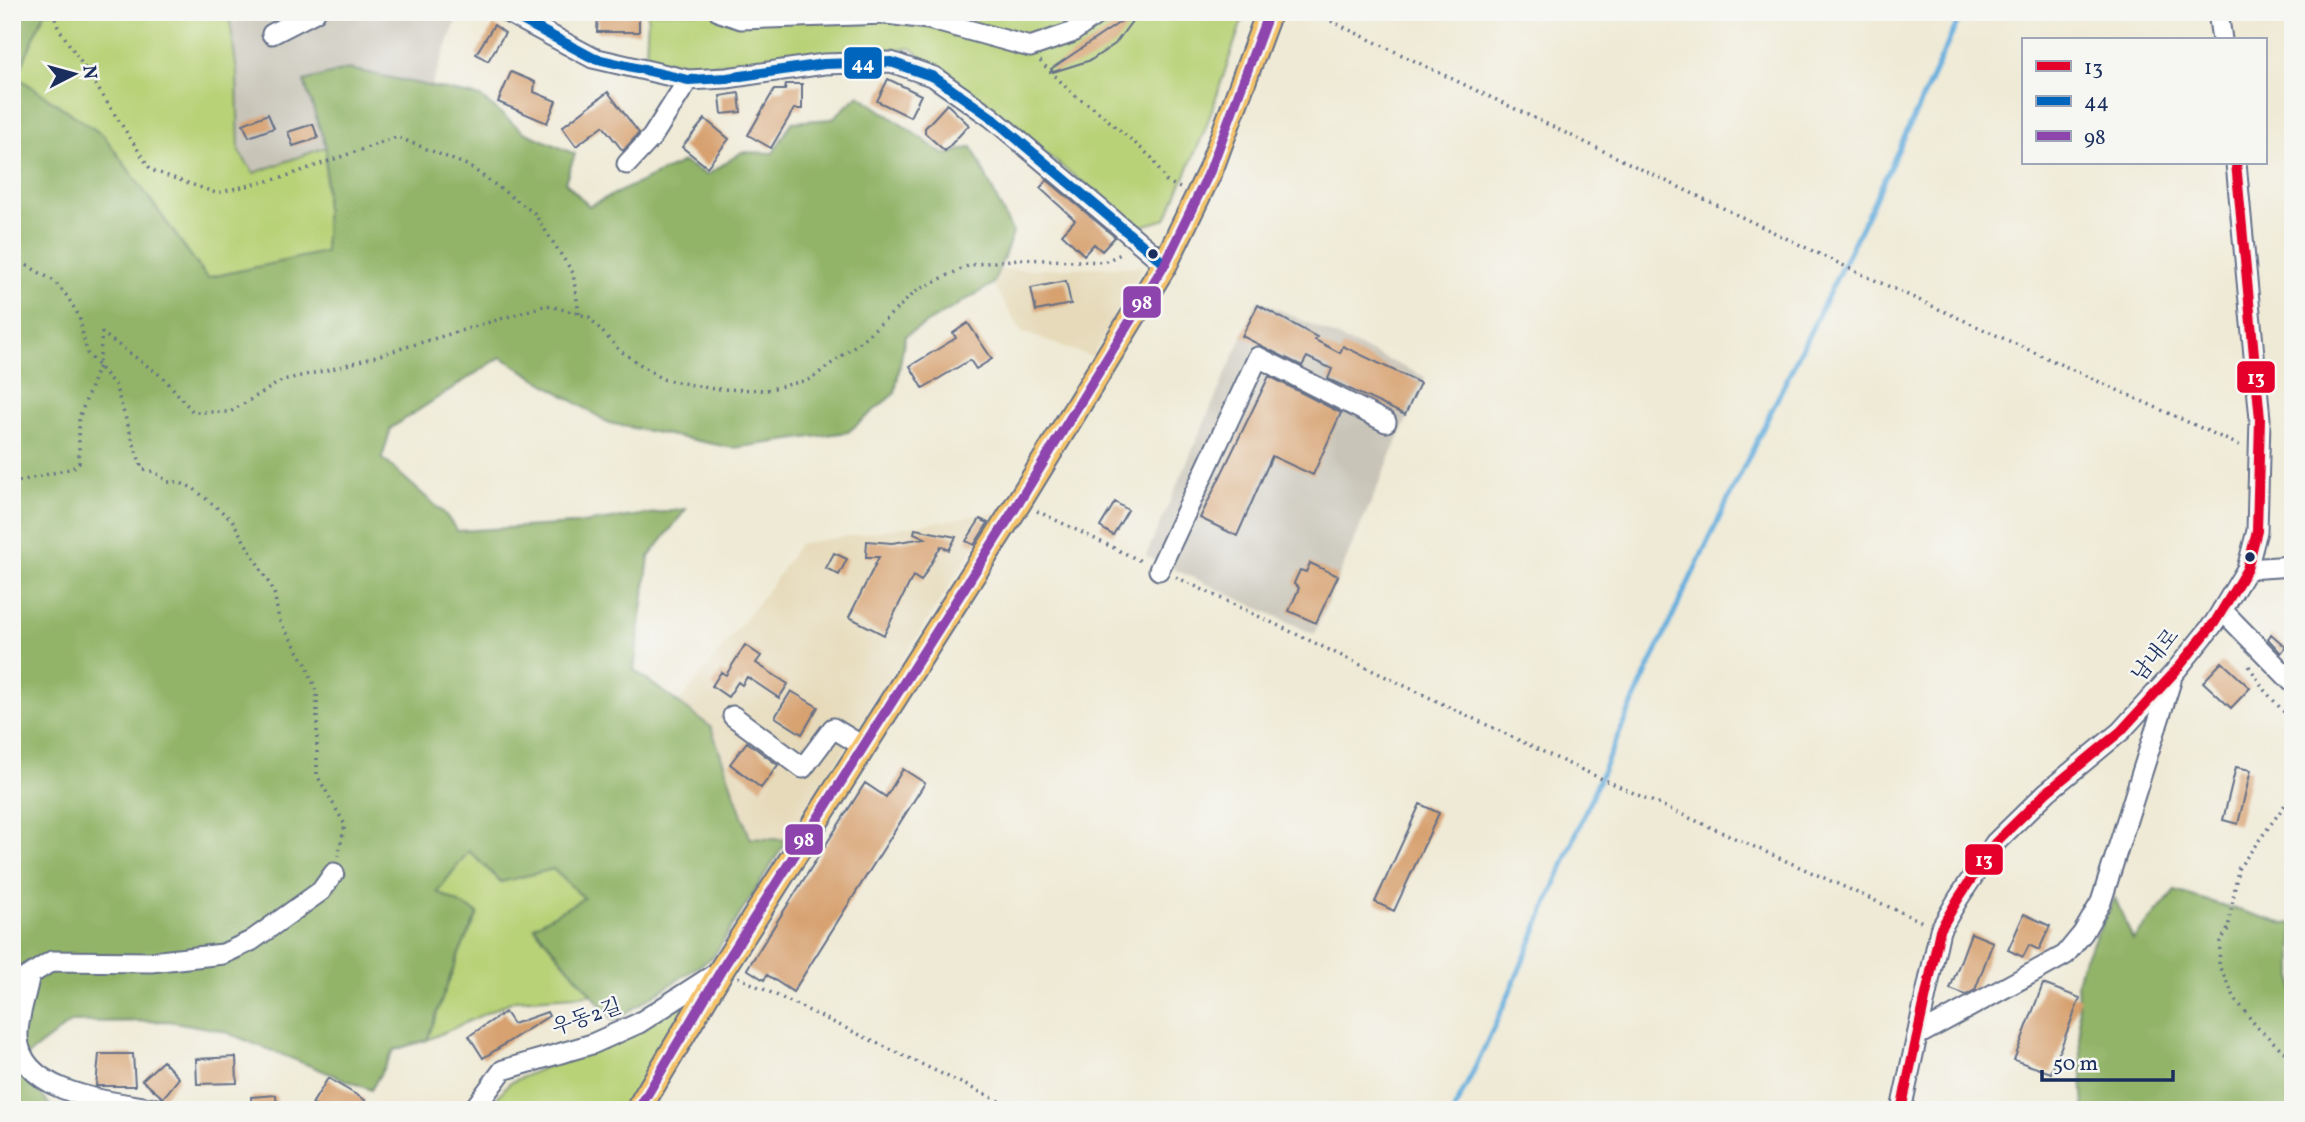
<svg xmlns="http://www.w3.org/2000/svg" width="2305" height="1122" font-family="Vollkorn,'Noto Serif KR',serif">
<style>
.built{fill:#e6daba}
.industrial{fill:#c8c4b8}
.green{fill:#b8d277;stroke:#6a806a;stroke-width:2}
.forest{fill:#92b468;stroke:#567263;stroke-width:2}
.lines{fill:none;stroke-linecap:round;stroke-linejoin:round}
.stream{stroke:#65aedd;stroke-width:5}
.building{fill:#d7a16f}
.minor-casing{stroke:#657088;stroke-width:23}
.major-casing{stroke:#657088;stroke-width:28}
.path{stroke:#657088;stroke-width:3.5;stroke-dasharray:2 5;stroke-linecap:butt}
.minor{stroke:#fff;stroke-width:19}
.major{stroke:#f4c26a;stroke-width:24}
.bus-1-casing{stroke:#f6f6f2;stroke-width:16}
.bus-2-casing{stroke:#f6f6f2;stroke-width:16}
.bus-3-casing{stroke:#f6f6f2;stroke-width:16}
.bus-1{stroke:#e4002b;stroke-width:10}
.bus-2{stroke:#0065bd;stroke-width:10}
.bus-3{stroke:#8e44ad;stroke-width:10}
.bus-dot{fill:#1b2f5e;stroke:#f6f6f2;stroke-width:2.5}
.labels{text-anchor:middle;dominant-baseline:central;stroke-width:5;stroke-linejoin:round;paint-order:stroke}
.street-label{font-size:21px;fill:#1b2f5e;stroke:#f6f6f2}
.line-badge{stroke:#f6f6f2;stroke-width:2.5}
.badge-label{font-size:19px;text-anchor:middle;font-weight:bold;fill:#fff}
</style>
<rect width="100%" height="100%" fill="#f6f6f2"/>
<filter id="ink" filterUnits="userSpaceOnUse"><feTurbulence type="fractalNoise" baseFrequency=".0143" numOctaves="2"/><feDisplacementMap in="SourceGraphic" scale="14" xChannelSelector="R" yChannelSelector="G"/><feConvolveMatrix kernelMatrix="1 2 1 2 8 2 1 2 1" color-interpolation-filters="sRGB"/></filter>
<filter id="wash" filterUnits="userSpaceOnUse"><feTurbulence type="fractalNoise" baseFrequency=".00686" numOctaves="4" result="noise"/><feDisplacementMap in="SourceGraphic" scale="28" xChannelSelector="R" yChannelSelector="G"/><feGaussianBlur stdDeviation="1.57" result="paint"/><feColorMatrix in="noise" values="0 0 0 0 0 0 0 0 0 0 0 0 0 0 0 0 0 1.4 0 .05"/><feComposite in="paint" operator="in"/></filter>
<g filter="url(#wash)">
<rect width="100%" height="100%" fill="#efead5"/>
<path class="built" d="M1143 266 1092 357 1022 332 993 284 999 270Z
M997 512 787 840 750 838 711 727 679 703 771 586 799 544Z"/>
<path class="industrial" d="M229 12H460L431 87 400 81H304L326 147 254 173 238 152 237 73Z
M1258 300 1425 377 1314 634 1146 556Z"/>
<path class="green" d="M45 12H229L237 73 239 152 254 173 326 147 325 252 207 278 104 136 16 76Z
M648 12H1245L1205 130 1166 219 1139 227 911 48 694 66 646 57Z
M469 851 501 882 553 869 584 898 534 927 592 995 515 1000 427 1040 458 956 478 914 437 892Z
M691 1002 623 1110H487L509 1083Z"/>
<path class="forest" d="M12 12H45L17 77 104 136 207 278 325 252 326 147 304 81 349 69 480 97 524 132 575 154 565 182 589 206 683 162 707 175 742 152 773 153 792 122 832 119 859 95 945 155 972 147 1013 233 993 284 905 336 895 393 848 432 733 448 609 423 501 357 391 428 382 458 445 514 457 531 575 524 686 509 649 557 634 670 711 727 750 838 787 840 713 957 614 1021 534 926 584 898 553 869 501 882 469 851 437 892 478 913 458 956 427 1040 394 1050 371 1090 220 1030 168 1021 71 1022 16 1064 54 1110H12Z
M2175 891 2285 924 2293 923V1110H2084L2077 983 2081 966 2115 898 2133 940Z"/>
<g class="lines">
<path class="stream" d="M1454 1110C1514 994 1558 872 1610 754 1720 503 1850 262 1962 12"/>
</g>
<g id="blocks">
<path class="building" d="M598 12H639V32H597Z
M1135 12 1138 13 1115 44 1091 60 1053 72 1051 69Z
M494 25 505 33 488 61 476 54Z
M511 72 535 82 534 92 556 101 547 123 498 102Z
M888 79 921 95 910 117 877 101Z
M786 84H802V109H794L771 148 748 135 774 90H785Z
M608 92 639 133 623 151 603 126 576 146 562 127Z
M739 93 741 112 722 114 720 96Z
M947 104 969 125 945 151 925 133V128Z
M268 114 274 128 249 137 243 124Z
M705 119 729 139 707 167 682 147Z
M313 124 318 138 293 146 288 132Z
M1047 180 1115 237 1102 251 1094 244 1084 255 1062 234 1075 220 1040 188Z
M1066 281 1071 304 1036 311 1031 288Z
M1258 305 1317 337 1315 340 1340 353 1343 346 1420 383 1405 415 1328 379 1332 369 1307 357 1302 366 1242 336Z
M968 323 992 359 976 369 970 360 923 388 910 366 956 338 953 333Z
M1269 376 1341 413 1313 475 1272 456 1237 536 1200 518Z
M1115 502 1128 510 1113 535 1100 527Z
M980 519 988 523 974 545 966 541Z
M915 529 956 537 949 550 941 546 921 581 913 576 884 635 849 617 879 557H866L867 541 892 543 925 538 914 533Z
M834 553 847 559 839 575 826 568Z
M1310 563 1338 576 1316 623 1289 611 1299 588 1294 583 1300 570 1306 572Z
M2271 634 2286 647 2281 653 2268 639Z
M745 645 761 656 756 663 788 684 779 698 747 677 742 685 738 682 728 697 712 686 721 672 726 675Z
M2222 662 2250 688 2231 708 2203 682Z
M791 691 818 707 802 734 775 717Z
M747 742 778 765 761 788 730 764Z
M2236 767 2251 770 2238 824 2223 820Z
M903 769 925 783 793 992 767 975 764 980 747 969 865 783 886 797Z
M1420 804 1439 813 1394 911 1375 902Z
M2024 914 2050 926 2039 950 2029 945 2023 957 2008 950Z
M1971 933 1993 942 1975 990 1966 995 1950 989Z
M2043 984 2080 998 2051 1073 2014 1060Z
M505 1012 513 1024 547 1012 549 1016 483 1058 469 1036Z
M99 1054H133L135 1086H96Z
M236 1057 237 1083 197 1084 196 1059Z
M163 1061 179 1078 163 1098 142 1080Z
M328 1078 365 1100 359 1110H322L312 1104Z
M276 1095 277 1110H252L251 1097Z"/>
</g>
</g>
<g filter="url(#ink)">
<use href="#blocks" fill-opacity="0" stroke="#657088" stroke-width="2"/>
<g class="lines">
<defs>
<path id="minor" d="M507 12 593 58 688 80 727 78 824 64 891 62 934 77 991 117 1165 264
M720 12 741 19 886 14 928 19 1030 47 1071 33 1100 12
M2218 12 2222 40
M272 34 315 12
M627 164 652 137 688 80
M2247 569 2293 566
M1159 570 1258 357 1386 422
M2222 610 2293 683
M733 716 803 768 833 728 864 747
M29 978C26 996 17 1019 18 1037 20 1097 120 1102 162 1110
M12 986 52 961 151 962 223 954 251 941 321 891 334 873
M1920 1034 2065 955 2083 933 2101 902 2171 681
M473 1110 503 1070 592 1044 639 1023 718 972
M1901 1110 1940 930 1958 899 1995 843 2047 792 2121 731 2173 674 2215 622 2247 569 2257 531 2260 419 2236 163"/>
<path id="major" d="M638 1110 722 969 1019 502 1165 264 1210 171 1269 12"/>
</defs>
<use href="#minor" class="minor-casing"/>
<use href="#major" class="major-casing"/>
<path class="path" d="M53 12 58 27 151 170 216 193 281 178 397 137 469 166 534 213 573 273 579 314
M1312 12 1857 272 2243 447
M1040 61 1074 95 1094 108 1151 157 1166 181 1180 188
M12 246 16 248V259L54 281 67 296 79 316 87 353 115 385 142 469 155 472 168 482H178L193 488 232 520 274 592 279 620 306 664 317 693V775L345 825 338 856
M12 483 73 468 79 462V418L99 366 102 333 164 378 193 412H230L283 380 336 368 547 305 589 317 619 350 662 379 714 389 767 390 811 379 861 341 919 289 970 265 1019 259 1104 262 1123 253
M1037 511 1143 562
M1176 577 1571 765 1925 923
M2249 666 2265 691 2293 722
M2293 794 2238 869 2228 929 2220 942 2219 966 2236 1000 2257 1027 2293 1060
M738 977 1018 1110"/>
<use href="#minor" class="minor"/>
<use href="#major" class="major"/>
<defs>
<path id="bus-1" d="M1901 1110 1940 930 1958 899 1995 843 2047 792 2121 731 2173 674 2215 622 2247 569 2257 531 2260 419 2236 163"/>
<path id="bus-2" d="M507 12 593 58 688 80 727 78 824 64 891 62 934 77 991 117 1165 264"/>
<path id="bus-3" d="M638 1110 722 969 1019 502 1165 264 1210 171 1269 12"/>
</defs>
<use href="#bus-1" class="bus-1-casing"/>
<use href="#bus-2" class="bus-2-casing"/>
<use href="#bus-3" class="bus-3-casing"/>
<use href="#bus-1" class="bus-1"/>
<use href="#bus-2" class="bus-2"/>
<use href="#bus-3" class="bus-3"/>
</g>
</g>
<g class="bus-dot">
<circle cx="1153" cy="254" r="6"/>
<circle cx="2250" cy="557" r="6"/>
</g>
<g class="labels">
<g class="street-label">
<text transform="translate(2156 656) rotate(-51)">남내로</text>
<text transform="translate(587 1018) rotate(-19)">우동2길</text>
</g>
</g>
<g class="line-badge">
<rect x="843" y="46" width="40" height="34" rx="7" fill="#0065bd"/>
<rect x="1122" y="285" width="40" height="34" rx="7" fill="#8e44ad"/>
<rect x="2236" y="360" width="40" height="34" rx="7" fill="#e4002b"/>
<rect x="784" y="823" width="40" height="33" rx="7" fill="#8e44ad"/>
<rect x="1964" y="843" width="40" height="33" rx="7" fill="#e4002b"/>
</g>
<g class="badge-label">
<text x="863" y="70">44</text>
<text x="1142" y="309">98</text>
<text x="2256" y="384">13</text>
<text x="804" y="846">98</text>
<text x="1984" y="866">13</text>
</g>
<rect width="2305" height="1122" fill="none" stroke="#f6f6f2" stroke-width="42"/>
<rect x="2022" y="38" width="245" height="126" fill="#f6f6f2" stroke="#9ea6b7" stroke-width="2"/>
<rect x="2036" y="61" width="35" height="10" fill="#e4002b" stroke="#9ea6b7" stroke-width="2"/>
<text x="2084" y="74" font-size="21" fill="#1b2f5e">13</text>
<rect x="2036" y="96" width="35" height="10" fill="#0065bd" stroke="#9ea6b7" stroke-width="2"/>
<text x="2084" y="108" font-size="21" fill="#1b2f5e">44</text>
<rect x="2036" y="131" width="35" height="10" fill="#8e44ad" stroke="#9ea6b7" stroke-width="2"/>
<text x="2084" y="144" font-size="21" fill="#1b2f5e">98</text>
<g transform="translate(74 74) rotate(84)" stroke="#f6f6f2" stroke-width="5" paint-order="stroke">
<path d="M0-5L12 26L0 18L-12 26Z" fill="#1b2f5e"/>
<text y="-10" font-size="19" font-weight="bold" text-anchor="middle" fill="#1b2f5e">N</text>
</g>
<path d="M2042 1070v10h131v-10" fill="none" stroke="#1b2f5e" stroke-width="3.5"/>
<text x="2053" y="1070" font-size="21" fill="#1b2f5e" stroke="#f6f6f2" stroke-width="5" paint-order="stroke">50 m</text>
</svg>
